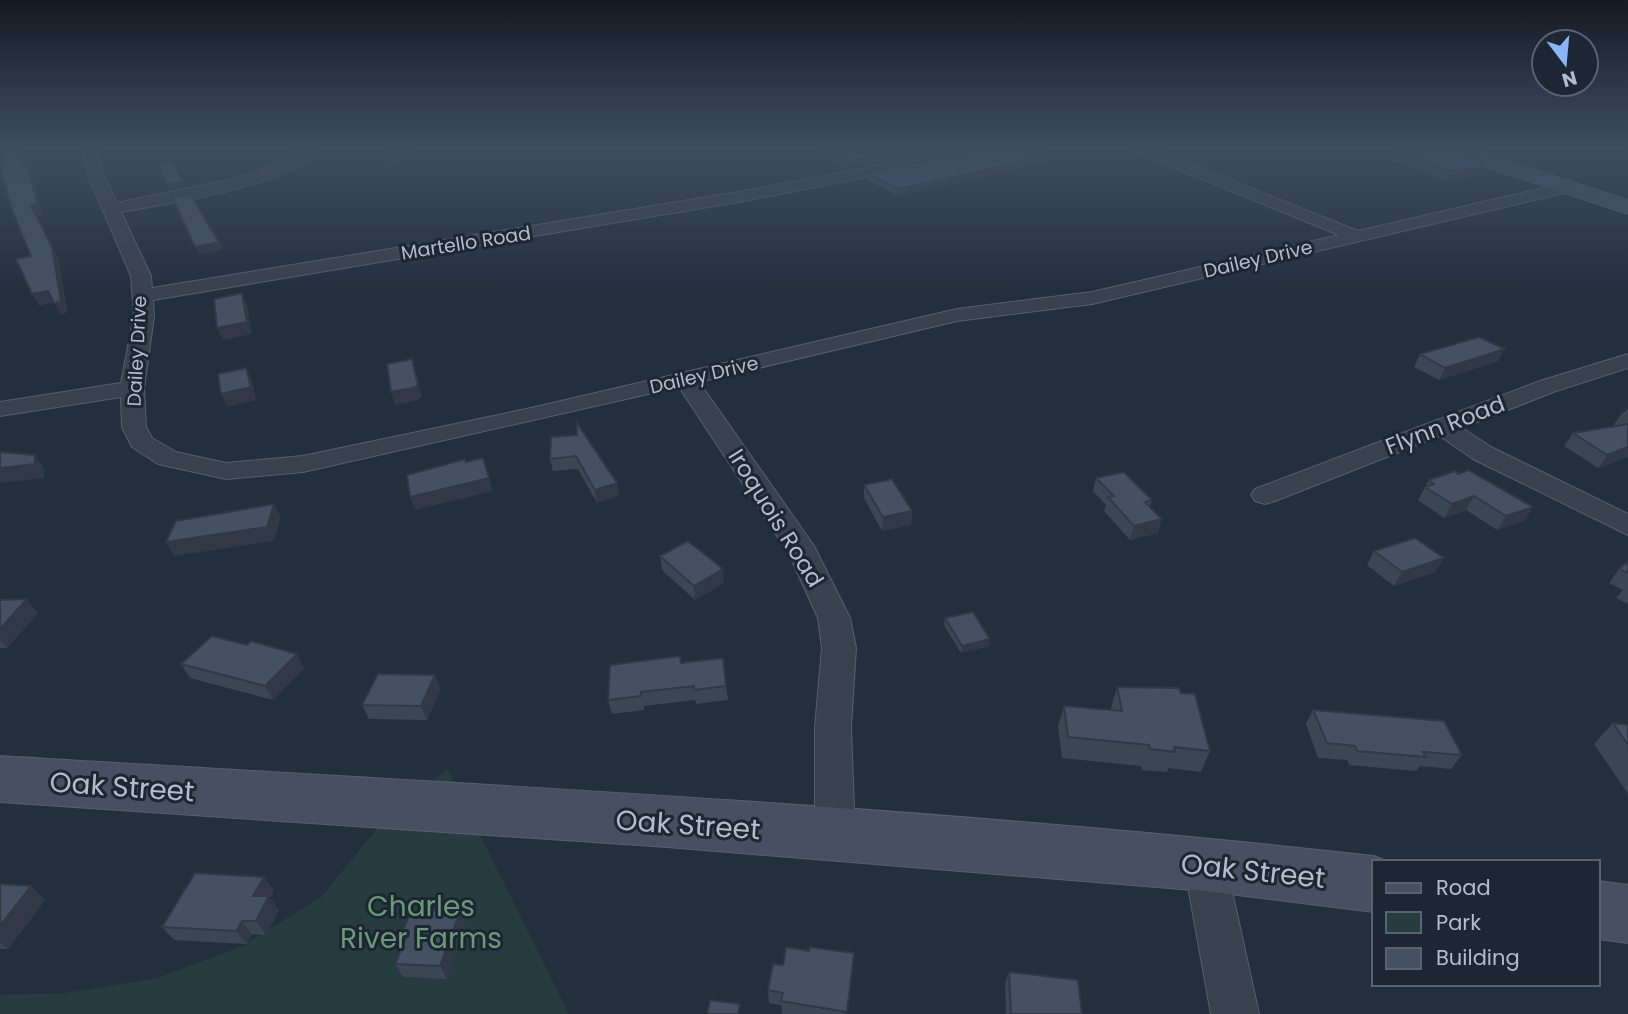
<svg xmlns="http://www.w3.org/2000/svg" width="1628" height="1014" font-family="Poppins,sans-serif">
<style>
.green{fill:#263c3f}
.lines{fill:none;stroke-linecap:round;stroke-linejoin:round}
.street-casing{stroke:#565f6c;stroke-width:2}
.secondary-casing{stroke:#565f6c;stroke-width:2}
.street{fill:#38414e;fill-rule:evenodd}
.secondary{fill:#465061;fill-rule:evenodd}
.wall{fill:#3b4654}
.shaded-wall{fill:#303945}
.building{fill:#455162;stroke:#303945;stroke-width:2}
.labels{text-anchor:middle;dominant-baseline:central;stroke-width:6;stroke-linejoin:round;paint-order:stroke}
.far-street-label{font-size:19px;fill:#b4bcc9;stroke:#1d2633}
.street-label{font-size:23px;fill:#b4bcc9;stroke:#1d2633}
.near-street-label{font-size:28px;fill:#b4bcc9;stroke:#1d2633}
.near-park-label{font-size:28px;fill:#6b9a76;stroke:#1d2633}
</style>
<rect width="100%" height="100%" fill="#242f3e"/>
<path class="green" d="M447 769 569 1014H0V995L65 993 157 978 243 946 322 896 384 820Z"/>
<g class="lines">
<defs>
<path id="street" d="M82 148H96L103 173 117 203 237 178 262 170 305 148H322C285 188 174 202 121 212L151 276 152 288 744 191 972 148H1002L995 152 744 201 153 300 154 316 144 388 146 427 152 438 176 452 226 463 303 456 531 408 957 309 1092 292 1339 235 1126 148H1148L1166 154 1358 231 1569 182 1577 187 1569 192 1092 304 957 321 699 382 814 546 850 618 856 648 851 727 855 836 849 849 835 854 821 849 815 836V727L822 648 818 618 789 554 679 387 303 472 226 479 158 464 132 447 122 427 121 397 0 416V402L121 383 134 316 131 276 87 173Z
M1628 354V368L1556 391 1462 428 1491 447 1628 514V535L1473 459 1440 436 1275 501 1265 504 1255 501 1251 495 1255 489 1540 381Z
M1205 845 1220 850 1226 864 1259 1014H1211L1184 864 1190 850Z"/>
<path id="secondary" d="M1438 148H1468L1628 200V214L1441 152Z
M0 756C458 784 918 805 1374 856L1388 862H1374V912L1205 891 667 847 0 802Z
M1598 881 1628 885V943L1598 939Z"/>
</defs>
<use href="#street" class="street-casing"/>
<use href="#secondary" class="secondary-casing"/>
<use href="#street" class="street"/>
<use href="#secondary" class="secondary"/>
</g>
<path class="wall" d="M830 148H958L846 169 822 156V150Z
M1394 151 1482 167 1478 176 1445 180 1390 160Z
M1051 162 898 196 867 180V173Z
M1420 354 1498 361 1439 380 1414 367Z
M1628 408V457L1598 468 1564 446 1573 433 1613 426 1622 413 1625 412Z
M551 437 617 483 619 496 597 503 578 469 553 471 550 459Z
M1455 471 1525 520 1497 530 1466 510 1444 518 1418 500 1429 480Z
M1096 478 1152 500 1150 507 1158 533 1130 540 1104 511 1106 505 1093 491Z
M864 485 912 511 911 525 882 531 864 498Z
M1374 551 1444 558 1435 572 1394 586 1367 565Z
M660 556 724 583 695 600 662 570Z
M1628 561V604L1616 598 1623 590 1609 583 1619 569Z
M0 600 38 613 7 648H0Z
M945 618 990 639 989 646 961 653 944 625Z
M723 658 728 700 696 704 695 700 644 706V710L612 714 608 700 681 662Z
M181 664 304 668 273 700 190 678Z
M1117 687 1181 693 1210 751 1201 772 1168 768 1167 772 1142 770 1141 766 1062 758 1058 726 1064 706 1111 710V708Z
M441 689 427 720 369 719 362 705Z
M1313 710 1462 755 1451 769 1420 766 1416 771 1349 765 1347 760 1318 758 1306 724Z
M1613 723 1628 725V794L1594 744Z
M0 884 45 900 8 949H0Z
M274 890 270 898 279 910 266 935 252 934 247 944 174 940 162 927Z
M460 912 466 925 447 979 403 977 395 964 406 938 402 932Z
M783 965 853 966 847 1014H782L781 1005 769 1003 768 990Z
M1009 972 1082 1014H1006L1005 984Z"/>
<path class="shaded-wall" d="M10 148H20L19 155 0 158V150Z
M22 148 27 157 29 171 33 178 44 215 37 217 58 258 68 312 61 315 54 303 31 206Z
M408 148H411L413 155 390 169 388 160Z
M922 148H958L846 169V162Z
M1052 155 1051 162 898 196V189Z
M1482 167 1478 176 1445 180 1449 171Z
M183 181 185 186 169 190 167 185Z
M219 242 223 250 199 255 195 247Z
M48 291 55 302 39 306 32 294Z
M242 293 247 305 252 334 223 340 217 328Z
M1505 349 1498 361 1439 380 1445 368Z
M412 359 416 372 422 397 418 400 395 405 391 392Z
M246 368 252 380 256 400 227 407 221 394Z
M1628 447V457L1598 468 1607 455Z
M35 455 44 468V478L0 483V468Z
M489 478 493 491 415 510 410 497Z
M617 483 619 496 597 503 595 490Z
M1474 496 1466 510 1444 518 1452 504Z
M274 504 281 517 274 541 174 556 166 542Z
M1533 507 1525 520 1497 530 1506 516Z
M912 511 911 525 882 531 883 517Z
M1162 519 1158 533 1130 540 1134 526Z
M1444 558 1435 572 1394 586 1402 572Z
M723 569 724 583 695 600 694 586Z
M27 599 38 613 7 648 0 640V629Z
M990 639 989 646 961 653 962 646Z
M297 654 304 668 273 700 265 686Z
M435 675 441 689 427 720 421 706Z
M264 877 274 890 270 898 279 910 266 935 256 921 253 896Z
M31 886 45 900 8 949 0 943V926Z
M460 912 466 925 447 979 440 966Z
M242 921 252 934 247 944 236 931Z"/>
<path class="building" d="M22 148 25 169 28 168 38 205 31 206 52 247 61 301 54 303 48 291 32 294 16 259 31 256 12 210 0 166 4 165 3 151Z
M384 148H408L388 160Z
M830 148H922L846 162 822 150Z
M995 148H1036L1052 155 898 189 867 173Z
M1406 148H1451L1481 158 1482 167 1449 171 1394 151Z
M171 161 183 181 167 185 159 167Z
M190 194 219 242 195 247 172 197Z
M242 293 247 322 217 328 214 299Z
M1479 337 1505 349 1445 368 1420 354Z
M412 359 418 385 413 388 391 392 387 364Z
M246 368 251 387 221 394 218 374Z
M577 423 617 483 595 490 576 456 550 459 551 437 577 435Z
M1628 424V447L1607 455 1573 433Z
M0 452 35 455V464L0 468Z
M483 458 489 478 410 497 407 475 465 459 466 462Z
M1468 470 1533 507 1506 516 1474 496 1452 504 1425 487 1434 484 1429 480 1455 471 1458 474Z
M1124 472 1152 500 1145 502 1162 519 1134 526 1108 497 1114 496 1096 478Z
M892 479 912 511 883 517 864 485Z
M274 504 267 527 166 542 176 521Z
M1415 538 1444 558 1402 572 1374 551Z
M688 541 723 569 694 586 660 556Z
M1628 561V573L1619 569Z
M27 599 0 629V600Z
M973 612 990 639 962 646 945 618Z
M212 636 247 645 251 641 297 654 265 686 181 664Z
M680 656 681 663 723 658 726 686 694 690V686L641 692V696L608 700 610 665Z
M378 674 435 675 421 706 362 705Z
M1117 687 1179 688 1181 693 1195 694 1210 751 1174 747 1175 752 1150 749 1149 745 1068 737 1064 706 1122 711Z
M1313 710 1444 721 1462 755 1423 752 1426 757 1357 751 1355 746 1327 743Z
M1613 723 1628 725V745Z
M195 873 264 877 253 896H269L256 921H242L236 931 162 927Z
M0 884 31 886 0 926Z
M412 909 460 912 440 966 395 964 408 933 402 932Z
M786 947 809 951 810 947 854 953 847 1012 781 1001 783 993 768 990 773 964 783 965Z
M1009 972 1078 980 1082 1014H1011Z
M710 1000 740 1004 738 1014H707Z"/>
<linearGradient id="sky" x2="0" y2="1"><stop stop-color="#141a22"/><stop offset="0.51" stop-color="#3f4d63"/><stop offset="1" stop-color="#3f4d63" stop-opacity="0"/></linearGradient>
<rect width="1628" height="290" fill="url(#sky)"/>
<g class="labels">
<g class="far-street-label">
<text transform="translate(466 243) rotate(-9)">Martello Road</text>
<text transform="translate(1258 259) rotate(-13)">Dailey Drive</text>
<text transform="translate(137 351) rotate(-87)">Dailey Drive</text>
<text transform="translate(704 375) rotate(-13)">Dailey Drive</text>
</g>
<g class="street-label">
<text transform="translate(1445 425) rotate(-21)">Flynn Road</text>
<text transform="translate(776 518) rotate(58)">Iroquois Road</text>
</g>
<g class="near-street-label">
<text transform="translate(122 787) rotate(4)">Oak Street</text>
<text transform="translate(688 825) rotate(4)">Oak Street</text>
<text transform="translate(1253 871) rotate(6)">Oak Street</text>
</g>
<g class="near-park-label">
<text x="421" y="906">Charles<tspan x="421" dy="32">River Farms</tspan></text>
</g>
</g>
<rect x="1372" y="860" width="228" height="126" fill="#1d2633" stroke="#59626f" stroke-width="2"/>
<rect x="1386" y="883" width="35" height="10" fill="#465061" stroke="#59626f" stroke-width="2"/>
<text x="1436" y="895" font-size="21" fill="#b4bcc9">Road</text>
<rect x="1386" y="912" width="35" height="21" fill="#263c3f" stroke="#59626f" stroke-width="2"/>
<text x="1436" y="930" font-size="21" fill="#b4bcc9">Park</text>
<rect x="1386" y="948" width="35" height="21" fill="#455162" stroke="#59626f" stroke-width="2"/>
<text x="1436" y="965" font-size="21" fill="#b4bcc9">Building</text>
<g transform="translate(1565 63) rotate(164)"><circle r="33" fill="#1d2633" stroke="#59626f" stroke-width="2"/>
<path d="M0-5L12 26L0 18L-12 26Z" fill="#8ab4f8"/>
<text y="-10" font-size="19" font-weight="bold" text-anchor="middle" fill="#b4bcc9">N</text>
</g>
</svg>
